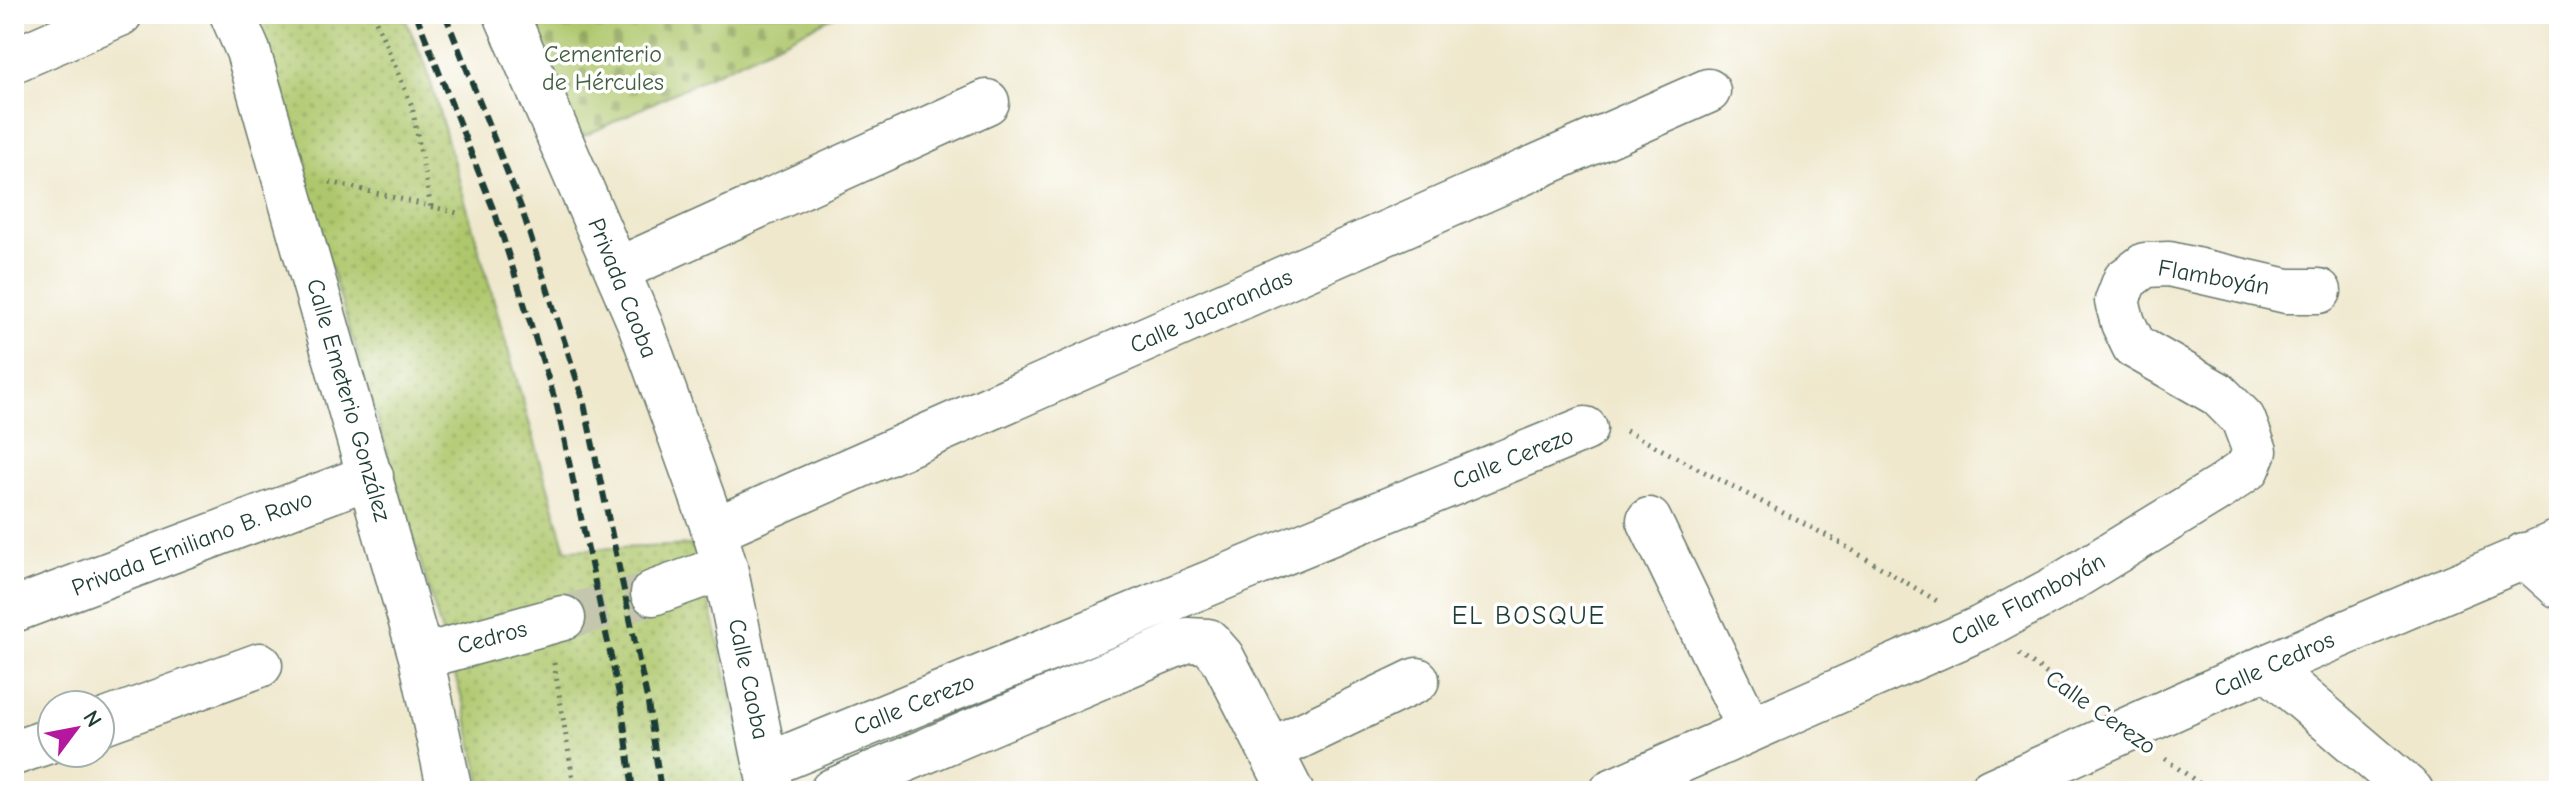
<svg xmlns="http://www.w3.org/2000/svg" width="2573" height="805" font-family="'Comic Neue',sans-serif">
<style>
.grass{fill:url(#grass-dots);stroke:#678250;stroke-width:2}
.cemetery{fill:url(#cemetery-stones);stroke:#678250;stroke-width:2}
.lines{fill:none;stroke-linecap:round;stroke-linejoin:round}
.minor-tunnel{stroke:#c5c6ae;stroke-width:44;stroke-dasharray:44 22;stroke-linecap:butt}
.minor-casing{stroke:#68796a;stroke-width:47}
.path{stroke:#68796a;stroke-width:5;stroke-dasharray:2 6;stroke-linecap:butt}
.minor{stroke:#fff;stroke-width:44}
.rail{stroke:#1f3d34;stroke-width:6;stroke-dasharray:12 6;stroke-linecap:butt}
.labels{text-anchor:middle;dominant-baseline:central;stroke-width:7;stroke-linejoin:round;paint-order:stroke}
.park-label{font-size:24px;fill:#436042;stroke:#fff}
.street-label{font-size:24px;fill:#1f3d34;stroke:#fff}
.neighbourhood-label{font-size:26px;letter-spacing:2px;fill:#1f3d34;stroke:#fff}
</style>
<defs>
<pattern id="grass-dots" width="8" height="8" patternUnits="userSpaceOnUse" patternTransform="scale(2)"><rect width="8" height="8" fill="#afc76c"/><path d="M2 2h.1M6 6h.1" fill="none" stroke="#8ea35a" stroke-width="1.8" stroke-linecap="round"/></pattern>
<pattern id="cemetery-stones" width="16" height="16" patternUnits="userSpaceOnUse" patternTransform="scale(2)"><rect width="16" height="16" fill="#afc76c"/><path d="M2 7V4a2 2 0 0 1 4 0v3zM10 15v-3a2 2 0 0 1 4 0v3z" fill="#8ea35a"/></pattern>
</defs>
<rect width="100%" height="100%" fill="#fff"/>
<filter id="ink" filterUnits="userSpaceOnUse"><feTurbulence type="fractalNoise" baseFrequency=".0125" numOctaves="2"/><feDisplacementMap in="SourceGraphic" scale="16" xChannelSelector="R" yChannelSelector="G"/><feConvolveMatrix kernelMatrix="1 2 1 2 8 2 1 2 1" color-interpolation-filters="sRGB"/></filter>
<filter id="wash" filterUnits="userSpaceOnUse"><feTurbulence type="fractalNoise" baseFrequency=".006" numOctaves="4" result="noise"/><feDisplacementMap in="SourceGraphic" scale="32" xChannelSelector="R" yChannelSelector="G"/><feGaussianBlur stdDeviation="1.8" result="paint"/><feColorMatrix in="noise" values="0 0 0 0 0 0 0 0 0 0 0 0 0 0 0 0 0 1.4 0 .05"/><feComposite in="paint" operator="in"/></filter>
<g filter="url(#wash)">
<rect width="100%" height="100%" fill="#efe8cd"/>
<path class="grass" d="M254 14H403L426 66 566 550 695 545 755 791H483L464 705Z"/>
<path class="cemetery" d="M515 14H839L576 140Z"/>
</g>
<g filter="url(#ink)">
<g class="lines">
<path class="minor-tunnel" d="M563 618 653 593"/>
<defs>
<path id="minor" d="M232 14 248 51 421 657 450 791
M506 14 640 324 714 530 725 567 771 791
M14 60 120 14
M617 270 987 102
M1649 520 1750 729
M714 530 1708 91
M2524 555 2559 586
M653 593 725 567
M14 610 371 476
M421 657 563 618
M2266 667 2411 791
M100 723 260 665
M1271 750 1417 680
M14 753 52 740
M767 765 1585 429
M832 791 1187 640 1208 641 1222 657 1291 791
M1612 791 1981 628 2056 588 2220 488 2248 468 2255 451 2243 419 2218 394 2134 346 2123 323 2117 301 2125 280 2145 265 2169 264 2287 291H2319
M1991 791 2266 667 2559 542"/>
</defs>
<use href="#minor" class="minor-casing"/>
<path class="path" d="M373 14 412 106 431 208
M330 182 458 213
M1626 431 1835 540 1937 601
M2019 654 2086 702
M554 663 575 791
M2165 759 2210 791"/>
<use href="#minor" class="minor"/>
<path class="rail" d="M416 14 496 216 557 406 622 708 633 791
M445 14 521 207 583 399 648 703 661 791"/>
</g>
</g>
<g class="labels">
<g class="park-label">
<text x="603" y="54">Cementerio<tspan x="603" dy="28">de Hércules</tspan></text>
</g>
<g class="street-label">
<text transform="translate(2214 277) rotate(10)">Flamboyán</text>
<text transform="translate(623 288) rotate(68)">Privada Caoba</text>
<text transform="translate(1211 311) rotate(-24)">Calle Jacarandas</text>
<text transform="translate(349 400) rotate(74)">Calle Emeterio González</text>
<text transform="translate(1513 458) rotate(-22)">Calle Cerezo</text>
<text transform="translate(192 543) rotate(-21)">Privada Emiliano B. Ravo</text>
<text transform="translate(2028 599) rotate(-28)">Calle Flamboyán</text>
<text transform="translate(492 637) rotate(-15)">Cedros</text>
<text transform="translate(2274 664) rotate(-24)">Calle Cedros</text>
<text transform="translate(749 679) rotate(78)">Calle Caoba</text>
<text transform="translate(914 704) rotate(-22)">Calle Cerezo</text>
<text transform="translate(2101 712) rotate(35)">Calle Cerezo</text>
</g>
<g class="neighbourhood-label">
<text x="1529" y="616">EL BOSQUE</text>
</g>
</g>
<rect width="2573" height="805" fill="none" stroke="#fff" stroke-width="48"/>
<g transform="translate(76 729) rotate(58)"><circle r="38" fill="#ffffff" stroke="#a5b1ae" stroke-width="2"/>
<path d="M0-6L14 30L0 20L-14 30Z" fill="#b5179e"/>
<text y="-12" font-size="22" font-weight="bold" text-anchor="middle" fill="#1f3d34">N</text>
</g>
</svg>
